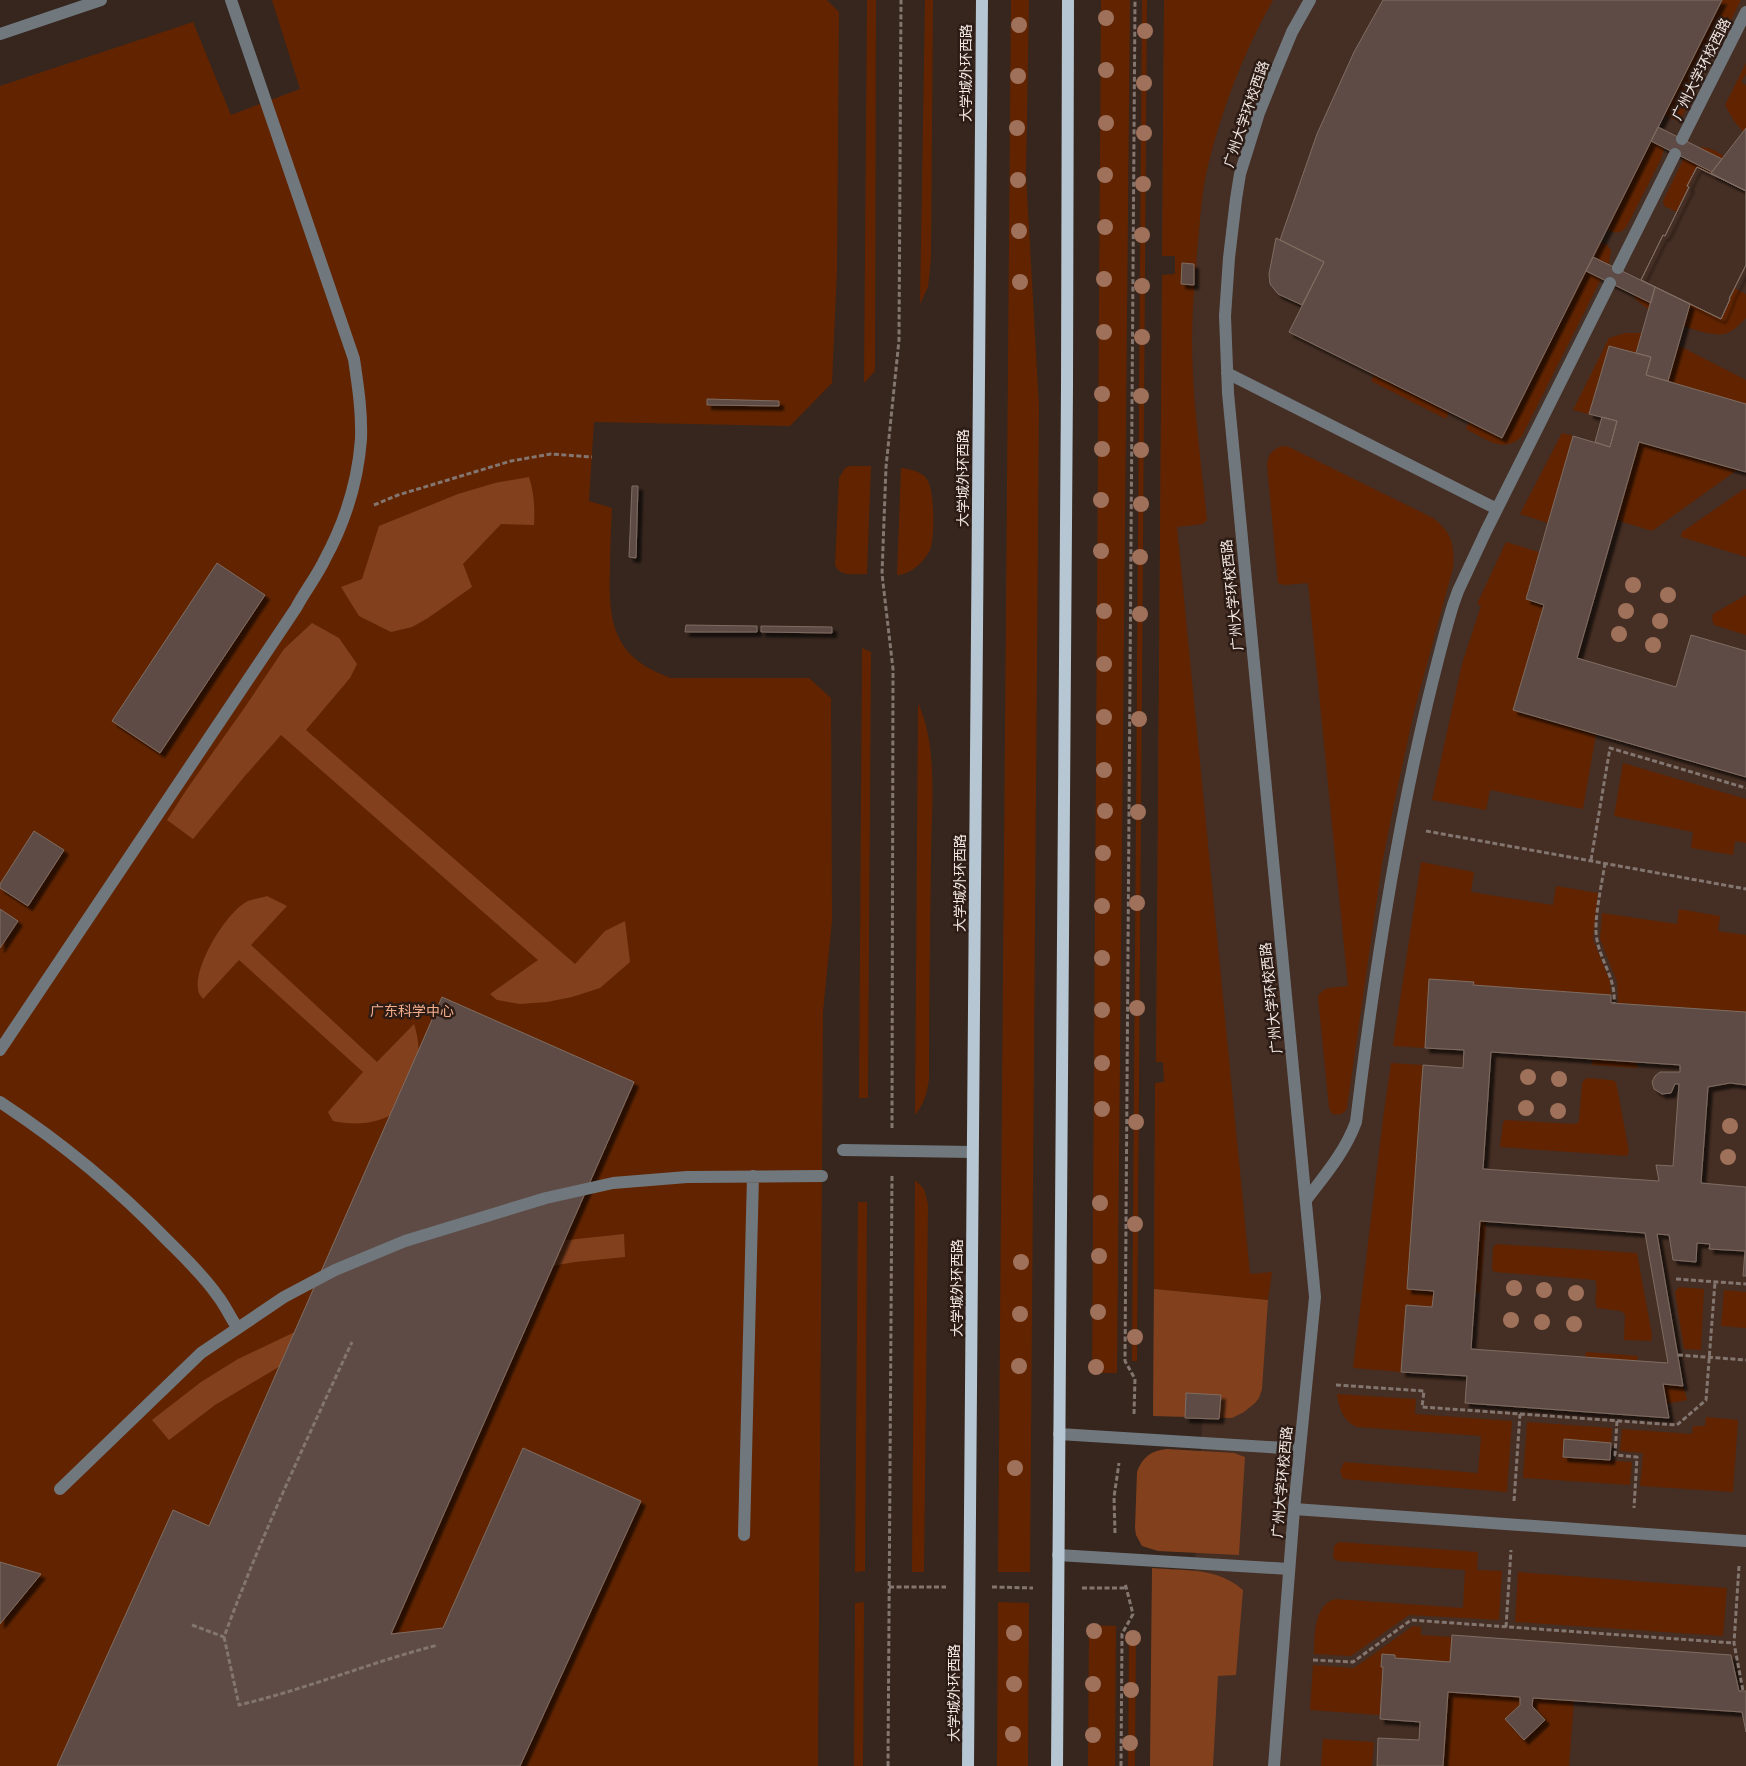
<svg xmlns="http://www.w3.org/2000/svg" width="1746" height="1766" font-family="Cabin,'Noto Sans SC',sans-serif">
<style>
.built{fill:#452e23}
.green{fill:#622400}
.forest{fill:#83401d}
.building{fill:#5f4c44;stroke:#7f6c62;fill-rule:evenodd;filter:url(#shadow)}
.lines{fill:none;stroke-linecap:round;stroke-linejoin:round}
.path{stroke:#83756f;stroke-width:3;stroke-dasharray:5 2.5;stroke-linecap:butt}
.minor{stroke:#70787e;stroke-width:12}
.major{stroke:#b6c6d2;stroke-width:12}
.tree{fill:#9f715a}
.labels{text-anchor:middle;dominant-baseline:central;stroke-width:5;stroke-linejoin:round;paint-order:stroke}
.street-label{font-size:14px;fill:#f2e7e2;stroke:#2c1c15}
.park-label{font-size:14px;fill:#f5ae8c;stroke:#2c1c15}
</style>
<defs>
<filter id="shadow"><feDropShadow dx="4.5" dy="4.5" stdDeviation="1" flood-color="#0009"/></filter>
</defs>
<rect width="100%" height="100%" fill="#36261e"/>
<path class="built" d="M1164 0H1746V1766H1150L1152 1583 1194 1587 1202 1426V1418L1153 1416 1155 1083 1164 1082 1163 1062H1156L1162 275 1175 274V256H1162Z"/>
<path class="green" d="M272 0H827L839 12 837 269 832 383 790 426 594 422 589 501 612 508C611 528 610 549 610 569 608 624 614 658 671 678H809L831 698 832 921 823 1012 818 1766H0V86L193 22 231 115 300 89Z
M867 0H876L875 371 864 383Z
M925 0H933L931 259 928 287 920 304Z
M1011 0H1029L1026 175 1039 406 1030 1572H998Z
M1101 0H1130L1117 1373H1092Z
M1142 0H1147L1137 1361H1132Z
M1164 0H1273C1244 51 1222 109 1208 165 1201 194 1200 223 1197 252 1195 281 1192 310 1192 339 1192 399 1201 460 1207 520L1203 524 1177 527 1250 1274 1272 1272 1268 1300 1154 1289 1155 1083 1164 1082 1163 1062H1156L1162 275 1175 274V256H1162Z
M1722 0H1741L1681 119 1677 121 1664 115Z
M1746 63V74L1741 82 1746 85V135L1734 121 1725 105Z
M1655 134 1663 140 1664 150 1661 159 1627 226C1621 234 1615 234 1606 229Z
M1701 147C1727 149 1734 171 1746 191L1697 167 1677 212 1664 206 1663 201 1684 158 1688 153Z
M1600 242 1606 244 1611 250 1609 263 1522 436C1504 455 1485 438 1466 429L1469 422Z
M1641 280 1721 319 1734 288 1746 294V318C1740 324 1733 332 1724 334 1705 338 1642 312 1633 295Z
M1625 333H1642L1662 337 1746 380V404L1646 375 1650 357 1610 346 1589 414 1573 410 1609 338Z
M1375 374 1449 412 1446 419 1371 381Z
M1562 433 1573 436 1548 523 1520 514Z
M1639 442 1737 470 1652 531 1617 520Z
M1282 446 1289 447 1433 518C1452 533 1455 545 1453 568L1414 712 1394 804 1382 864 1347 1108C1344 1115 1338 1115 1332 1114L1329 1108 1318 997C1323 985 1337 988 1348 986L1308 583 1284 585 1278 583 1267 465C1268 454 1272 450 1282 446Z
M850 466H871L867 574C856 574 839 577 835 565L839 478 845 468Z
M901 468C910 469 920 471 926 478 935 488 935 538 930 550 924 562 910 575 897 575Z
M1744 489H1746V557L1681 537 1682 532Z
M1506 542 1539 552 1526 599 1544 605 1513 710 1596 734 1583 809 1490 790 1486 810 1432 800 1462 664 1481 606 1477 604Z
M1746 595V635L1714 625 1712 619 1713 614Z
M862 648 871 652 868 1098H859Z
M918 703C939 747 931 813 931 861 930 934 929 1006 929 1079 927 1093 924 1104 915 1115Z
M1623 763 1746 799V843L1735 841 1733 855 1691 848 1693 832 1614 816Z
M1421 862 1474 872 1471 892 1553 905 1556 886 1598 893 1593 939 1610 982 1611 995 1474 985 1473 982 1430 979 1425 1048 1393 1046Z
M1679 909 1720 916 1718 931 1746 935V1012L1618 1003 1617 982 1600 939 1602 913 1677 924Z
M1592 1059 1637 1062V1068L1592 1065Z
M1391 1063 1423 1065 1434 1291 1432 1307 1406 1305 1401 1372 1353 1368 1383 1119Z
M1586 1078 1612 1080 1616 1082 1629 1151 1627 1156 1500 1147 1503 1123 1505 1120 1573 1124 1578 1123 1579 1120 1582 1083Z
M915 1180 924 1189 928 1204 924 1572H912Z
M858 1202H867L865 1571 855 1572Z
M1480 1221 1486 1222 1480 1293 1475 1292Z
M1496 1244 1637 1253 1652 1335 1651 1341 1624 1340 1625 1314 1621 1311 1597 1308C1593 1299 1599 1289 1595 1280L1495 1272 1492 1270 1493 1248Z
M1679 1287 1704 1289 1701 1350 1684 1349 1675 1292Z
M1724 1290 1746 1292V1328L1721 1326Z
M1586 1352 1638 1356 1637 1361 1585 1357Z
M1663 1384 1683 1386 1687 1400 1666 1404Z
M1337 1394 1416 1399 1415 1414 1512 1421 1507 1492 1343 1479 1340 1471 1344 1462 1478 1473 1481 1436 1357 1427C1343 1421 1339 1408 1337 1394Z
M1706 1417 1738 1420 1733 1492 1640 1486 1643 1453 1620 1451 1622 1429 1692 1434 1693 1426H1705Z
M1527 1422 1612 1428 1611 1443 1564 1439 1563 1457 1632 1462 1630 1485 1523 1478Z
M1339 1542 1478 1552 1477 1570 1502 1571 1499 1620 1409 1615 1351 1656 1314 1654C1315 1635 1313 1606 1335 1599L1463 1608 1465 1570 1338 1561 1334 1559 1333 1555 1334 1546Z
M1518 1572 1727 1588 1723 1636 1515 1622Z
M864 1602 863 1766H854L855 1603Z
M998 1602 1029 1603 1028 1766H997Z
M1089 1625 1116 1626 1115 1766H1088Z
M1413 1626 1421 1627V1635L1452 1637 1450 1662 1395 1658V1655L1382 1654 1381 1666 1383 1667 1380 1715 1310 1710 1313 1665 1354 1668Z
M1136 1634 1135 1766H1128L1129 1635Z
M1448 1692 1520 1697V1705L1505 1719 1524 1740 1545 1721 1532 1706 1533 1698 1574 1700 1569 1766H1443Z
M1323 1739 1374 1742 1372 1766H1321Z"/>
<path class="forest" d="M529 477C534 493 535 508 534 525L501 524 463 564 472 587 428 618 412 627 391 632 359 616 341 587 362 579 379 526 458 494 495 483Z
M312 623 339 638 357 664 350 678 306 730 575 964 605 931 625 921 630 962 600 988 572 997 547 1002 520 1004 497 1000 490 994 538 960 281 735 244 777 193 839 167 820 187 789 245 707 284 649Z
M267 896 287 906 251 945 377 1062 414 1024C423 1052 417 1064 407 1091 405 1096 404 1105 400 1109 382 1124 355 1126 333 1121L328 1112 363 1072 239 960 203 999C201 996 198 993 198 989 194 965 227 911 248 901 254 899 261 898 267 896Z
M624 1234 625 1257 575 1262 522 1271 307 1350 215 1405 169 1440 152 1420 201 1382 238 1359 322 1319 549 1242Z
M1154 1289 1268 1300 1262 1389 1259 1398 1255 1403 1244 1412 1232 1418 1153 1416Z
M1167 1449 1234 1453 1245 1457 1239 1555 1158 1551 1142 1546 1136 1535 1135 1528 1137 1472C1142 1457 1152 1450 1167 1449Z
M1152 1568C1185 1571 1217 1567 1243 1590L1236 1675 1218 1676 1213 1766H1150Z"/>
<path class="building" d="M1383 0H1722L1502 438 1289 332 1324 262 1280 240 1317 134 1354 52Z
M1658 127 1722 159 1712 172 1651 141Z
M1746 128V191L1711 173Z
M1697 167 1746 191V265L1729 299H1730L1721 319 1641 280 1663 235 1665 236 1689 187 1687 186Z
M1697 167 1746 191V265L1729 299H1730L1721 319 1641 280 1663 235 1665 236 1689 187 1687 186Z
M1276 238 1324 262 1302 305 1278 294 1270 284 1269 274Z
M1593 257 1655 287 1651 303 1586 271Z
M1182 263 1194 264V285L1181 284Z
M1655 287 1690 304 1668 381 1646 375 1651 357 1636 353Z
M1609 346 1651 357 1646 375 1746 404V472L1639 442 1577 658 1676 687 1691 635 1746 651V777L1513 710 1544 605 1526 599 1573 436 1610 447 1617 421 1589 414Z
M707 399 779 401V406L707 405Z
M1602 417 1617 421 1610 447 1595 442Z
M632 486H638L636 558 629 557Z
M217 563 265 595 160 753 112 721Z
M686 625 757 626V632H685Z
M761 626 832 627V633L761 632Z
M34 831 64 850 28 906 0 888V884Z
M0 909 18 921 0 948Z
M1429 979 1474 982 1473 985 1611 995V1003L1746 1012V1085L1730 1083 1708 1087 1701 1183 1746 1187V1276H1743L1745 1251 1709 1249 1710 1244 1697 1243 1696 1262 1673 1260 1669 1235 1657 1234 1683 1386 1663 1384 1669 1418 1465 1403 1467 1376 1401 1372 1406 1305 1432 1307 1434 1291 1407 1289 1423 1065 1463 1068 1464 1050 1425 1048ZM1491 1052 1680 1065V1072H1660L1655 1076 1652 1082 1654 1089 1662 1094 1671 1093 1675 1084H1679L1673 1166 1656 1165 1659 1181 1483 1169ZM1480 1221 1645 1233 1668 1363 1471 1349Z
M442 997 634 1082 391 1634 443 1628 523 1448 641 1501 520 1766H57L173 1510 209 1526Z
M1186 1393 1221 1395 1219 1419 1185 1418Z
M1564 1439 1611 1443 1610 1460 1563 1457Z
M0 1562 41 1574 0 1624Z
M1452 1635 1731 1655 1739 1691H1746V1732L1742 1712 1533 1698 1532 1706 1545 1720 1524 1740 1505 1719 1520 1705V1697L1448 1692 1443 1766H1377L1378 1738 1419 1740 1420 1722 1380 1719 1383 1667H1381L1382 1654 1395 1655V1658L1450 1662Z"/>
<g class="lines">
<path class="path" d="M374 505 398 495 511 461 551 454 592 457
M1426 831 1746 889
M1591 860 1610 748 1746 788
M1605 863C1602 884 1593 921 1597 940 1601 962 1616 979 1614 1003
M892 1128 893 669 882 574 886 467 899 340 901 0
M1676 1279 1746 1284
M1678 1355 1746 1360
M1336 1385 1424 1391 1422 1407 1677 1425 1706 1400 1715 1282
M1134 1414 1135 1379 1125 1361 1135 0
M1617 1421 1615 1455 1637 1457 1634 1508
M1514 1501 1520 1414
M1115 1533 1114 1497 1119 1463
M1739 1566 1734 1643 1743 1691
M889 1587H946
M992 1587 1033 1588
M1082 1588H1127
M192 1625 224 1637C261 1536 307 1439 352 1342
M1506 1627 1511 1550
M224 1637 239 1705C307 1689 371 1662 438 1645
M1313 1660 1353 1662 1411 1620 1734 1643
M888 1766 892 1174
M1121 1766 1122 1634 1133 1614 1125 1583"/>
<path class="minor" d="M0 34 101 0
M1682 139 1746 12
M1618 268 1675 154
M1227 373 1497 509
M0 1050 296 608C305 591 317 576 325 559 345 522 358 480 361 439 362 412 358 386 354 359L231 0
M0 1102C61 1142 117 1188 168 1241 185 1258 203 1275 217 1295 225 1305 230 1317 237 1327
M843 1150 972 1152
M1306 1200C1325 1175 1345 1152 1356 1122 1373 982 1394 842 1427 704 1435 671 1443 638 1453 605L1458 591 1486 531 1610 283
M1059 1434 1300 1449
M60 1489 201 1353 284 1297 335 1270 405 1241 546 1198 613 1183 687 1177 822 1176
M1294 1509 1746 1541
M744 1535 753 1176
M1058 1555 1289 1569
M1274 1766 1294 1509 1315 1297 1228 393 1225 316 1229 258 1236 199 1240 174 1259 113 1275 73 1292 32 1310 0"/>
<path class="major" d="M968 1766 982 0
M1057 1766 1067 386 1068 0"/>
</g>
<g class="tree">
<circle cx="1106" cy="18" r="8"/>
<circle cx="1019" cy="25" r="8"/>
<circle cx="1145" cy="31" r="8"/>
<circle cx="1106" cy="70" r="8"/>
<circle cx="1018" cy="76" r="8"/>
<circle cx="1144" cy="83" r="8"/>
<circle cx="1106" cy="123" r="8"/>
<circle cx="1017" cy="128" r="8"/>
<circle cx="1144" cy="133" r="8"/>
<circle cx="1105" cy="175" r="8"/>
<circle cx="1018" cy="180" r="8"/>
<circle cx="1143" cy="184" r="8"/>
<circle cx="1105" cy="227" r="8"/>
<circle cx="1019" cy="231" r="8"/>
<circle cx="1142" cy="235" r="8"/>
<circle cx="1104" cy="279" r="8"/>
<circle cx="1020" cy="282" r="8"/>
<circle cx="1142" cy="286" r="8"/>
<circle cx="1104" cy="332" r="8"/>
<circle cx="1142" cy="337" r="8"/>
<circle cx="1102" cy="394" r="8"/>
<circle cx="1141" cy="396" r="8"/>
<circle cx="1102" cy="449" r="8"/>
<circle cx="1141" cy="450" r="8"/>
<circle cx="1101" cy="500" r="8"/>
<circle cx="1141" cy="504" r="8"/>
<circle cx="1101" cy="551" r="8"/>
<circle cx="1140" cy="557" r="8"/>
<circle cx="1633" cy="585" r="8"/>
<circle cx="1668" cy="595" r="8"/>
<circle cx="1104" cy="611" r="8"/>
<circle cx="1626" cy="611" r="8"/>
<circle cx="1140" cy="614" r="8"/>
<circle cx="1660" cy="621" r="8"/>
<circle cx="1619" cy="634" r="8"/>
<circle cx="1653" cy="645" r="8"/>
<circle cx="1104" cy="664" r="8"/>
<circle cx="1104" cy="717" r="8"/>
<circle cx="1139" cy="719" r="8"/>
<circle cx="1104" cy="770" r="8"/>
<circle cx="1105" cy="811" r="8"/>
<circle cx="1138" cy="812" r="8"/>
<circle cx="1103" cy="853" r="8"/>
<circle cx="1137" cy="903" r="8"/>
<circle cx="1102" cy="906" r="8"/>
<circle cx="1102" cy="958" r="8"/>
<circle cx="1137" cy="1008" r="8"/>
<circle cx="1102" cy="1010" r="8"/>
<circle cx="1102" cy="1063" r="8"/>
<circle cx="1528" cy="1077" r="8"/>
<circle cx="1559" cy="1079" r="8"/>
<circle cx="1526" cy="1108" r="8"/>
<circle cx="1102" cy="1109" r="8"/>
<circle cx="1558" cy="1111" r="8"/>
<circle cx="1136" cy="1122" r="8"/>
<circle cx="1730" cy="1126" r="8"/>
<circle cx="1728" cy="1157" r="8"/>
<circle cx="1100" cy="1203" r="8"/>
<circle cx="1135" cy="1224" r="8"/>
<circle cx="1099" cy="1256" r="8"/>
<circle cx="1021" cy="1262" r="8"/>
<circle cx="1514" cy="1288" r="8"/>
<circle cx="1544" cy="1290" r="8"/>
<circle cx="1576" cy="1293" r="8"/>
<circle cx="1098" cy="1312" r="8"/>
<circle cx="1020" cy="1314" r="8"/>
<circle cx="1511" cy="1320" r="8"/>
<circle cx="1542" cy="1322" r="8"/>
<circle cx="1574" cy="1324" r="8"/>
<circle cx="1135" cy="1337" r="8"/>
<circle cx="1019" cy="1366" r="8"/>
<circle cx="1096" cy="1367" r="8"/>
<circle cx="1015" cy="1468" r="8"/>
<circle cx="1094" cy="1631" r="8"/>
<circle cx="1014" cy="1633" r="8"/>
<circle cx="1133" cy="1638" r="8"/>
<circle cx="1014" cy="1684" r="8"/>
<circle cx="1093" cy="1684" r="8"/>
<circle cx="1131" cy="1690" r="8"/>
<circle cx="1013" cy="1734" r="8"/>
<circle cx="1093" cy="1735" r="8"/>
<circle cx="1130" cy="1743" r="8"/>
</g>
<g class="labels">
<g class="street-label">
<text transform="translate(1701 69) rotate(-63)">广州大学环校西路</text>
<text transform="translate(966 73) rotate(-90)">大学城外环西路</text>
<text transform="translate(1246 114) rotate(-71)">广州大学环校西路</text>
<text transform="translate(963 478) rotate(-90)">大学城外环西路</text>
<text transform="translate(1232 595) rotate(-96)">广州大学环校西路</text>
<text transform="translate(960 883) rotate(-90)">大学城外环西路</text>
<text transform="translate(1271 998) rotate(-96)">广州大学环校西路</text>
<text transform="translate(957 1288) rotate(-90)">大学城外环西路</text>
<text transform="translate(1282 1482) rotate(-85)">广州大学环校西路</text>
<text transform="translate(954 1693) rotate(-90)">大学城外环西路</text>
</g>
<g class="park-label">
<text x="412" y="1011">广东科学中心</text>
</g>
</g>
</svg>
